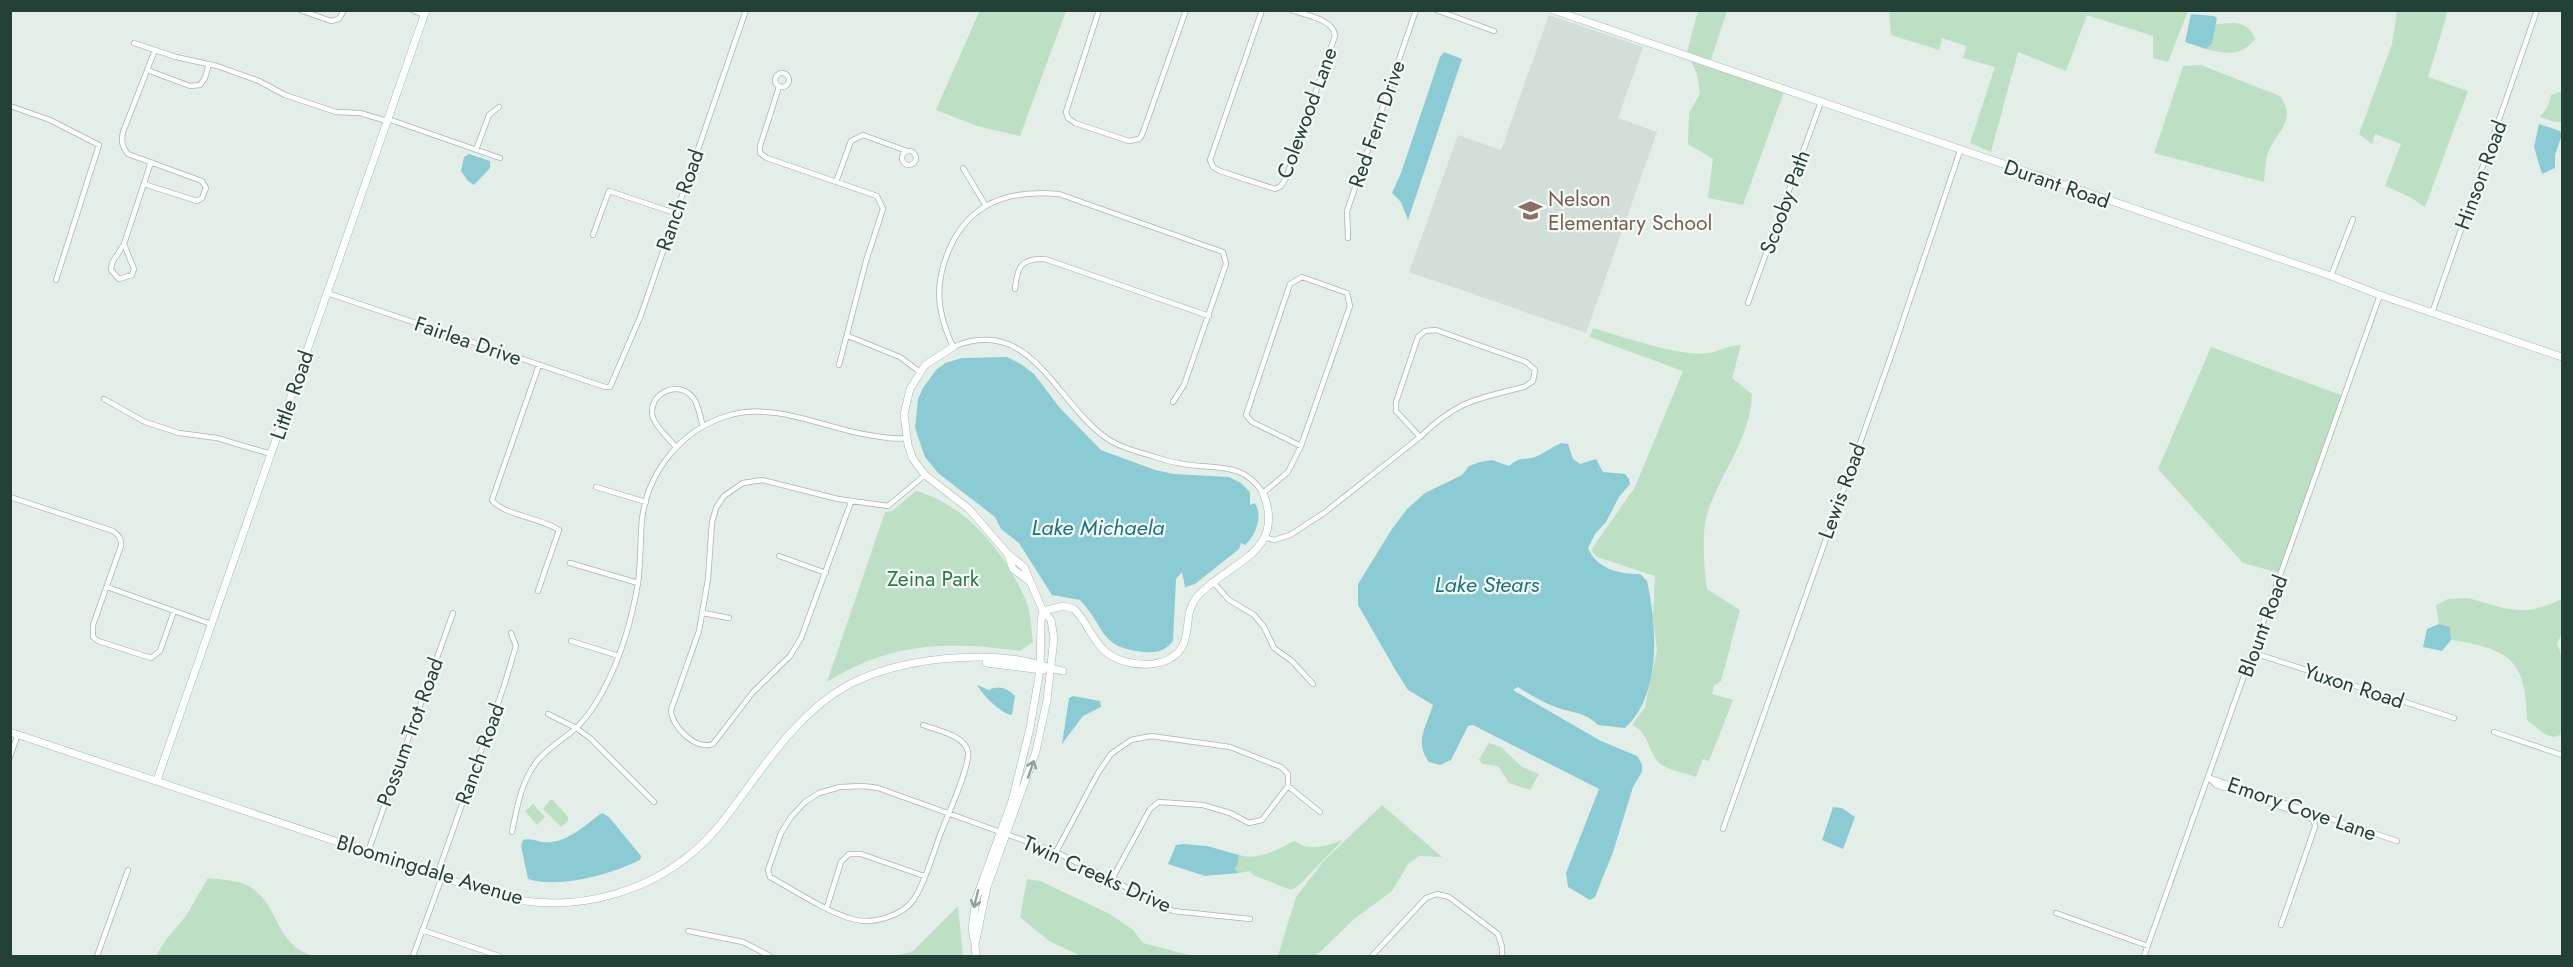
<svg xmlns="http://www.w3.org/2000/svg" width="2573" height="967" font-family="Jost,sans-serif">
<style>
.built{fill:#d2ded8}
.green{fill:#bddfc4}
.water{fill:#8bccd4}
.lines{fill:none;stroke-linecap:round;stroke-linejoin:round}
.street-casing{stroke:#a6b6b0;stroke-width:6}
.secondary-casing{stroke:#a2bab1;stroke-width:8}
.street{stroke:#fff;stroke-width:4.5}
.secondary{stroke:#fff;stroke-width:7}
.oneway{stroke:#91a09b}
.labels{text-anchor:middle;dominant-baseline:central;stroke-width:4.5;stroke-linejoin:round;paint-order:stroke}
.street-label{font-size:21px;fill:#234037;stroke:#f5faf7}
.education-label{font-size:21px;fill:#785e54;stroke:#f5faf7;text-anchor:start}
.park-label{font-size:21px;fill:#2c7846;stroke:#f5faf7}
.water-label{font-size:22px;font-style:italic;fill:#1b737e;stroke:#f5faf7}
</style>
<rect width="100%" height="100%" fill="#e4eee9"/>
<path class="built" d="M1549 15 1643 47 1618 118 1657 132 1586 333 1409 272 1458 135 1501 150Z"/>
<path class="green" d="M980 10 1066 11 1020 136 977 126 936 110Z
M1698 11H1727L1711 60 1687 52Z
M1889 11 2188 10V11L2168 62 2153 58V36L2087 15 2066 71 2018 52 1991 152 1970 143 1995 67 1963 58 1966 46 1942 38 1939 50 1891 35Z
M2395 11H2448L2428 77 2468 91 2425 207 2410 197 2385 186 2401 144 2375 134 2372 144 2359 134 2392 44 2397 12Z
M2236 23C2246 25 2251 29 2255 39 2241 57 2226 54 2206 49L2212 44 2216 24Z
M1690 59 1784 92 1743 205 1708 198 1713 159 1688 144 1689 113 1700 94 1697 74Z
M2201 65 2280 96C2298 121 2276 131 2268 153 2265 162 2265 173 2264 182L2154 153 2183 66Z
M2562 91V122H2555L2540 117 2548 106 2551 95Z
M1593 328C1620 336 1684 358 1709 353 1721 351 1729 345 1741 345L1732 378 1752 394C1750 440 1722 470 1708 511 1701 530 1704 568 1707 589L1740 610 1721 681 1714 686 1712 694 1733 700 1709 761 1703 759 1696 777C1686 773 1667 770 1659 763 1648 751 1648 731 1632 725L1645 707 1657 650 1653 616 1655 576 1597 557 1591 550 1635 487 1683 371 1590 337Z
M2211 347 2341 395 2280 573 2243 563 2158 469Z
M916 491C966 505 1003 550 1024 596 1031 610 1031 627 1033 642L1020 651C949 641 890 642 827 682L885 512 892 511Z
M2467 598C2509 608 2520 619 2562 599V634L2557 643 2562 658V728L2560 735 2555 737 2546 735 2527 720C2526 660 2510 649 2451 640L2450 627 2439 624 2436 605 2448 599Z
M1489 743 1501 747 1522 767 1539 774 1530 790 1509 783 1498 766 1482 764 1479 759Z
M550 800H553L568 817V821L561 827 543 809Z
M533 804 545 817 537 825 525 811Z
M1382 805 1442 857 1419 856 1408 864 1392 891 1353 920 1316 956H1278L1296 897 1323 862Z
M1343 840 1298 886 1291 890 1253 875 1250 871 1239 873 1234 868 1239 855C1258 861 1277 850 1294 841 1310 852 1326 846 1343 840Z
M208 878C223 880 242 880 253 889 280 908 275 944 313 956H156L165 941 186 916Z
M1027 879 1040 881 1110 914 1133 930 1143 943 1193 956H1081L1049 941 1020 917Z
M958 906 963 956H895L913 951Z"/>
<path class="water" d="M2191 14 2214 16 2217 18 2212 44 2206 49 2185 42Z
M1444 52 1462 59 1408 220 1401 202 1392 193 1401 173 1440 57Z
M2539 124 2560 131 2562 135 2555 155V168L2542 174 2534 147Z
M469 154 490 161V168L474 185 468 181 461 171 464 157Z
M1007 357 1021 364 1034 374 1060 408 1101 450 1155 470 1174 474 1229 477 1241 483 1250 492V505L1255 503C1263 516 1256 536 1245 545L1241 543 1239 549 1195 584 1185 587 1182 572 1176 579 1173 641C1166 650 1158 653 1145 652 1099 648 1107 629 1080 600L1052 595 1019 543 1001 529 995 517 938 473 925 457 915 428 918 399 923 388 936 370 945 363 962 358Z
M1561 443 1568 444 1573 459 1580 464 1596 459 1603 472 1625 474 1629 479 1630 484 1619 497 1606 522 1595 534 1588 548C1597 569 1619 574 1640 574L1647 581C1657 625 1662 695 1625 728L1598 725C1585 712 1573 713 1558 708 1544 703 1531 695 1518 687L1513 690 1601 741 1637 756 1642 764V772L1633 787 1613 852 1595 897 1590 900 1568 887 1566 873 1599 789 1473 725 1468 726 1451 760 1440 765 1429 762C1414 742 1426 727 1433 705L1408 690 1396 671 1358 605V584L1392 529 1407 509 1425 493 1462 475 1469 466 1480 462 1492 460 1509 466C1522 455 1522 461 1535 457 1541 455 1552 447 1561 443Z
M2439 624 2450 627 2451 640 2442 651 2423 647 2427 629Z
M977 685 989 690C999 685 1007 688 1015 696L1012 715C1002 715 982 694 977 685Z
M1073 696 1100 701 1101 707 1083 716 1062 744 1069 698Z
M1833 807 1842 808 1855 817 1843 849 1822 840Z
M602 813 609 817 641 856 640 860C612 874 560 889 528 879L521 846 523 840C533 837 540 844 551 842 571 840 586 824 602 813Z
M1183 844 1207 846 1239 855 1237 866 1234 868 1239 873 1205 876 1168 864 1176 845Z"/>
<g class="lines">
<defs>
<path id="street" d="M300 10 331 21 339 19 344 10
M412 10 424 15
M1099 10 1066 112 1068 118 1075 123 1129 141 1139 139 1142 135 1186 10
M1262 10 1210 160 1213 167 1220 171 1275 189 1281 186 1286 178 1335 36C1334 19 1305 15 1291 10
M1436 10 1494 31
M134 43 176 57 217 66 259 81 285 95 336 112 360 113 387 121
M147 70 190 86 200 85 205 78 209 64
M775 80a7 7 0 1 1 14 0a7 7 0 1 1-14 0Z
M779 87 760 146V153L767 158 877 196 883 209 866 261 839 365
M10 106 50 120 99 145 56 280
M388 119 500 158
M476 150 489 115 499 107
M902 158a7 7 0 1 1 14 0a7 7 0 1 1-14 0Z
M963 168 986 206
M836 182 851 141 863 135 907 151
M144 184 197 201 202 198 206 188 202 181 128 154C122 146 121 142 123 132L155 50
M593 235 609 191 675 213
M1348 238 1347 211 1416 10
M124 244 134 269 132 275 119 279 111 270 112 263 124 244 151 162
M2331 276 2353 219
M1302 277 1347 293 1350 306 1301 446 1252 422 1246 415 1290 284Z
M1015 289C1017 267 1021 258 1045 259L1209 316
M327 293 605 387H610L641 315 746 10
M1748 303 1821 102
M2432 313 2537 10
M1436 330 1526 362 1535 370 1533 381 1524 387C1476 399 1457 401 1420 437L1396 411V402L1418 337 1425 331Z
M848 336 900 357 920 372
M104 399 145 422 179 433 217 438 271 454
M1173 402 1184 385 1226 264 1223 252 1059 194C1035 192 1008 193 986 206 951 226 932 278 942 316 944 327 949 337 953 347 1030 314 1055 401 1105 437 1118 447 1139 452 1155 457 1170 462 1185 465 1200 466 1228 468 1247 468 1263 493L1288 472 1301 446
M676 447C669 439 657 428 653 418 646 393 680 378 694 399 699 406 700 418 703 426
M596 487 646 502
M10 497 113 531C119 535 122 539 121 546L93 625V637L98 641 151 658 160 651 174 611
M851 502 801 638 790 656 753 692 713 744C696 751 671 726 671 710L699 631 708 579 712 522 716 508 724 496 743 483 762 480 838 499 888 506 925 475
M1264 537 1274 540 1290 535 1324 513 1420 437
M779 556 826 573
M570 563 638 583
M1214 583 1229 600 1254 615 1264 627 1274 648 1292 661 1313 684
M107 587 211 624
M538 591 559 530C542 518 503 515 492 500L539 365
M703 613 729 618
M571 641 619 656
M2254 653 2454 718
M548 714 576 728 590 738 654 802
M923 725C936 730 965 735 968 752 970 767 948 814 942 830 933 852 927 879 914 899 903 916 872 925 852 919 827 912 794 890 770 877L768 870 781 833 791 817 805 802 819 793 840 787 863 786 878 788 1056 852 1173 911 1250 919
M2494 732 2562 755
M10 757 18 734
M2208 777 2216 785 2308 816 2314 821 2315 827 2281 925
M2210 778 2397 841
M1288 786 1320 812
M1723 829 1892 353 1960 151
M512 832C517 807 521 781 538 760 549 747 564 739 576 728 589 716 599 699 607 683 623 651 632 618 638 583 641 562 640 541 642 519 648 472 681 430 727 416 774 401 823 428 869 435 881 437 893 440 906 438
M368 852 453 613
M1056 852 1098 773 1111 754 1131 740 1151 736 1230 747 1281 767 1288 774V786L1262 820 1249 823 1230 813 1203 805 1159 802 1150 809 1112 879
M437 875 504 686 516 646 511 633
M827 907 841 862 849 854H861L924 876
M2056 913 2148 946
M422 930 499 956
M688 931 743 942 770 956
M97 956 128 870
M413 956 442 877
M1372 956 1426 898 1437 894 1449 897 1498 934 1502 947V956
M2144 956 2380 295"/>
<path id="secondary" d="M1553 10 2331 276 2380 295 2562 357
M953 347 925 365 910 389 904 414 908 445 913 459 925 475 969 509 1007 553 1024 567 1043 611 1051 620 1054 638 1047 700 1036 751 987 887 975 944 976 956
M1007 553 1013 569 1029 581
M1043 611 1063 606 1074 609C1087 621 1092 641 1106 652 1125 668 1171 671 1183 645 1190 630 1185 613 1196 598 1225 563 1288 554 1263 493
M986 663 1043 670
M10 732 493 894C574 918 664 892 719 826 759 776 792 715 850 684 901 658 986 649 1041 665 1048 667 1055 670 1063 671
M157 780 426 10
M975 944 972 929 976 899 1012 801 1030 728 1040 670 1041 621 1043 611"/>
</defs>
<use href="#street" class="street-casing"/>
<use href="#secondary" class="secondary-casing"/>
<use href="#street" class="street"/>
<use href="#secondary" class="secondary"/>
</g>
<defs><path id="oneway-shaft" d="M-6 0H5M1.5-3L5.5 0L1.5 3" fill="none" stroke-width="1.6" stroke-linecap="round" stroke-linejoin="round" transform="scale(1.5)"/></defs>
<g class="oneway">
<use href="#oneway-shaft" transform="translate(1031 769) rotate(-71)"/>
<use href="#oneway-shaft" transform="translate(976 899) rotate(104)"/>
</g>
<defs>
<symbol id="school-bare" viewBox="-9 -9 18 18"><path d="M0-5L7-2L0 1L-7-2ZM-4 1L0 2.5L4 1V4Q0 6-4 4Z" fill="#8d6e63" stroke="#f5faf7" stroke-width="2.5" paint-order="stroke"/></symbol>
</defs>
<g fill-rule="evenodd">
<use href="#school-bare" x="1514" y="194" width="33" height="33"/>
</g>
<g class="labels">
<g class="street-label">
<text transform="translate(1307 113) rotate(-70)">Colewood Lane</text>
<text transform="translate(1377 124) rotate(-71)">Red Fern Drive</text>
<text transform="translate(2481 175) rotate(-70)">Hinson Road</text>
<text transform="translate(2057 184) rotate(19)">Durant Road</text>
<text transform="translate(680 200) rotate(-71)">Ranch Road</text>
<text transform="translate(1785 202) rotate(-70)">Scooby Path</text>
<text transform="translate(468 341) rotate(19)">Fairlea Drive</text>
<text transform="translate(292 395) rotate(-71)">Little Road</text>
<text transform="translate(1842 491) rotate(-70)">Lewis Road</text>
<text transform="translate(2263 626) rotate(-70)">Blount Road</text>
<text transform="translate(2354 686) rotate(18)">Yuxon Road</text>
<text transform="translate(410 732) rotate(-70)">Possum Trot Road</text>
<text transform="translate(480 754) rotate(-70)">Ranch Road</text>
<text transform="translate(2302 809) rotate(19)">Emory Cove Lane</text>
<text transform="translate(430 870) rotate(17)">Bloomingdale Avenue</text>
<text transform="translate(1097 874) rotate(24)">Twin Creeks Drive</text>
</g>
<g class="education-label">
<text x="1548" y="199">Nelson<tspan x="1548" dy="24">Elementary School</tspan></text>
</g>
<g class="park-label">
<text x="933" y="579">Zeina Park</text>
</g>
<g class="water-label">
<text x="1098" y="527">Lake Michaela</text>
<text x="1487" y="584">Lake Stears</text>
</g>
</g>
<rect width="2573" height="967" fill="none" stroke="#234037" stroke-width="24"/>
</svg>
